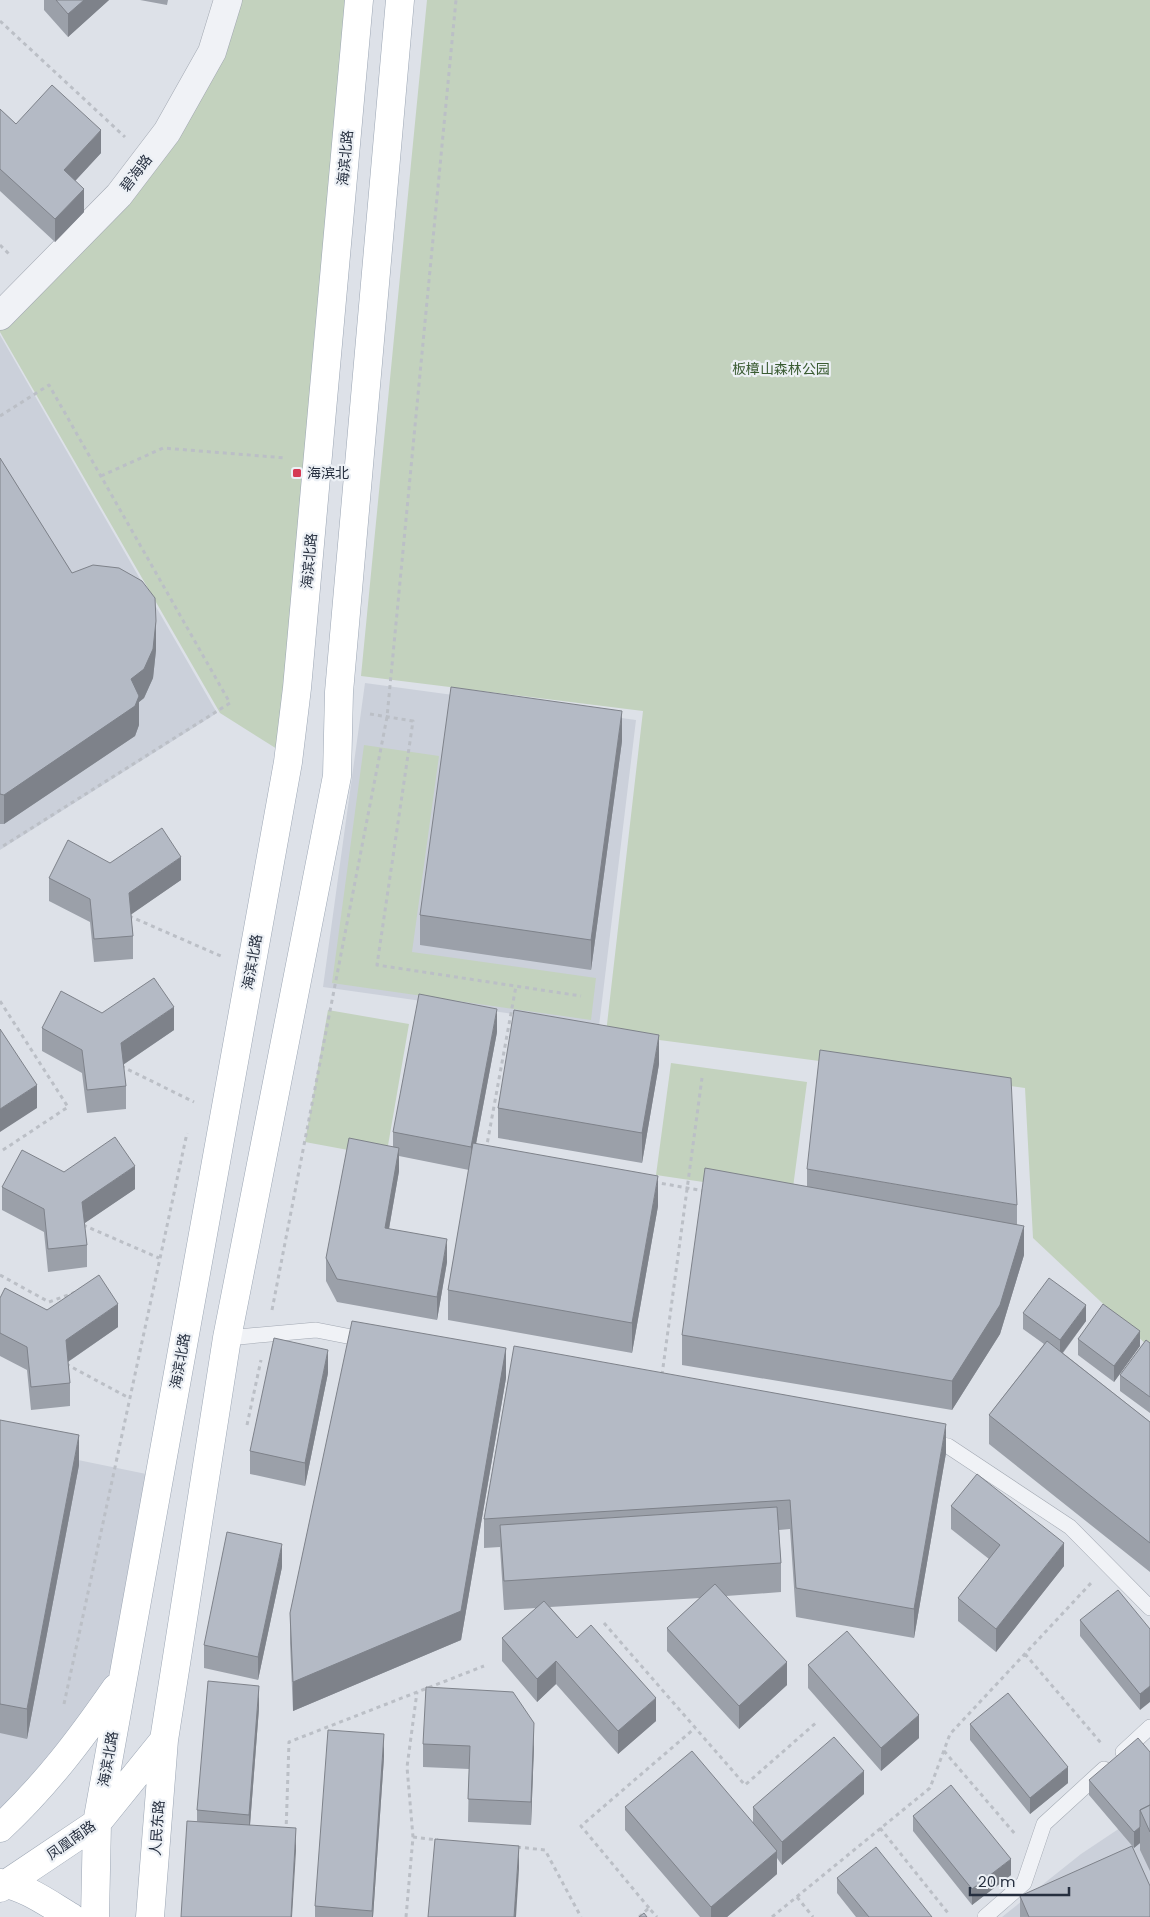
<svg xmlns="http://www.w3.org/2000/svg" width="1150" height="1917" font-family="Poppins,'Noto Sans SC',sans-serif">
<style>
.built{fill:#cbd0da}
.green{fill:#c3d2be}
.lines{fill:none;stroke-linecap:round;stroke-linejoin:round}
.lane-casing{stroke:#a2a8b2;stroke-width:16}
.street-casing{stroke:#a2a8b2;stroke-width:29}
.primary-casing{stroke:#9ca6b4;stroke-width:29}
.path{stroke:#bbbfc6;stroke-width:3;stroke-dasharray:4 4;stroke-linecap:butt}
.lane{stroke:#f0f2f6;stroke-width:15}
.street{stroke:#f0f2f6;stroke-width:28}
.primary{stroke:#fff;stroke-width:28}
.wall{fill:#9ba0a9}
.shaded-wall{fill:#7e828a}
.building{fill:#b4bac5;stroke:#7e828a}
.poi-dot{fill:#d53a53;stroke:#ecf0f5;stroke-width:2}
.labels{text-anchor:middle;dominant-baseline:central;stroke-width:4.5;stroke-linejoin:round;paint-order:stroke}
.street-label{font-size:14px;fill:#262f3f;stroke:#ecf0f5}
.park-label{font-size:14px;fill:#3a5b32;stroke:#ecf0f5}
.poi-label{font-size:14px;fill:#262f3f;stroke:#ecf0f5;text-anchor:start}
</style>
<rect width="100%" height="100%" fill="#dde1e8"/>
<path class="built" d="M0 335 217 713 0 850Z
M365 683 636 720 599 1026 323 987Z
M0 1444 156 1476 120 1680 0 1823Z
M1150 1808V1917H1002L1081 1854Z"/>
<path class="green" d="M231 0H356L285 754 220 713 0 332V320L120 197Z
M427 0H1150V1348L1033 1238 1025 1088 606 1033 643 711 361 676Z
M364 745 439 756 412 952 596 978 591 1020 332 983Z
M328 1010 409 1024 386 1157 305 1142Z
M671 1063 807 1082 792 1195 656 1175Z"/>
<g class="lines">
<defs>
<path id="lane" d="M227 1338 316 1330 367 1340
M926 1442 948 1446 1070 1527 1150 1608
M1123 1752 1150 1727
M985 1917 1024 1883 1044 1824 1104 1769"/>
<path id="street" d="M0 316 119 195 167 132 212 52 228 0"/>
<path id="primary" d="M0 1828C46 1785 80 1740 116 1688
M0 1883C25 1886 49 1904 71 1917
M0 1888 97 1823 164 1740
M95 1917 97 1823 288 762 297 688 359 0
M150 1917 164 1740 227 1338 337 776 339 692 400 0"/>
</defs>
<use href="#lane" class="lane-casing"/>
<use href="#street" class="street-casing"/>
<use href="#primary" class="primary-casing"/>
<path class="path" d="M0 21 125 137
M0 245 9 254
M0 416 49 385 230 703 0 848
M101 476 163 448 286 458
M370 714 413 721 377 965 581 996
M129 916 223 957
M0 1001 68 1107 0 1152
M121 1066 194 1102
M486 1150 516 986
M654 1182 704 1191
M83 1225 159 1258
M0 1275 49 1302 76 1292
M272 1310 387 717 456 0
M66 1364 129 1398
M662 1375 702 1078
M247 1425 261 1360
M604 1623 745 1785 818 1721
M1025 1654 1101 1743
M64 1704 187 1133
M944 1751 1015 1834
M880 1828 948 1913
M286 1832 289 1742 484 1666
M413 1837 438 1840
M517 1847 545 1850 581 1917
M797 1897 813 1917
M649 1908 581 1826 695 1728
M406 1917 413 1837 407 1767 417 1692
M639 1917 649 1908 657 1917
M772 1917 930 1788 950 1734 1092 1582"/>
<use href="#lane" class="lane"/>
<use href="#street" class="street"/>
<use href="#primary" class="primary"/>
</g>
<path class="wall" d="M44 0H109L68 37 44 10Z
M140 0H168L167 5Z
M0 109 16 124 101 153 75 181 84 212 55 242 0 191Z
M0 458 72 573 156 650 153 678 144 698 139 702V725L135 736 4 824H0Z
M622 741 591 970 420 945V915Z
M110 863 181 880 131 914 133 936V959L94 962 90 922 49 901V878Z
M102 1013 174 1030 123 1065 126 1086V1109L87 1113 82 1073 42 1051V1028Z
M497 1032 476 1144 658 1206 632 1353 448 1320V1290L469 1170 399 1156V1171L389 1229 447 1262 437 1320 337 1302 326 1281V1258L393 1146V1132Z
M659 1064 642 1163 498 1138V1108Z
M807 1169 1017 1205V1225L1024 1255 1000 1334 952 1410 682 1365V1335L807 1187Z
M64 1172 135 1189 84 1223 87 1245V1267L48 1272 44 1232 2 1210V1187Z
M0 1298 118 1327 68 1362 70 1383V1406L31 1410 27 1370 0 1356Z
M1023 1313 1086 1321 1063 1353 1150 1422V1572L989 1444V1415L1044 1344 1023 1329Z
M1078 1339 1140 1346 1114 1382 1078 1355Z
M1150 1343V1413L1120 1391V1375Z
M328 1373 305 1486 250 1474V1451Z
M506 1378 461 1640 293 1711 290 1643V1613Z
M0 1420 79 1465 27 1739 0 1733Z
M946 1453 914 1638 796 1617 790 1529 779 1530 781 1563V1592L726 1596 787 1685 739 1729 667 1651V1628L700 1598 550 1607 577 1638 656 1721 618 1754 556 1684 537 1702 502 1661V1638L536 1608 504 1610 500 1547 484 1548V1519Z
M951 1506 1064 1566 996 1652 958 1621V1598L989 1559 951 1529Z
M282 1567 258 1680 204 1668V1645Z
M1080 1620 1150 1629 1140 1710 1080 1636Z
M808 1665 919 1738 881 1771 808 1688Z
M259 1708 250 1825 296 1851 197 1821V1810Z
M970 1724 1068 1783 1030 1814 970 1740Z
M423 1744 534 1746 531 1825 468 1822 469 1769 423 1767Z
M1150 1752V1871L1140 1850V1843L1134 1848 1089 1795V1780Z
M384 1757 373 1917H315V1906Z
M864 1794 782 1865 777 1858V1874L727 1917H700L625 1830V1807L753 1822V1807Z
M913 1816 1011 1875 972 1905 913 1831Z
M837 1878 932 1917H856L837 1893Z
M1020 1896 1150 1917H1020Z"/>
<path class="shaded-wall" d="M84 0H109L68 37V14Z
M101 130V153L64 193V170Z
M84 189V212L55 242V219Z
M156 621V650L153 678 144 698 139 702V725L135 736 4 824V795L131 679Z
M622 711V741L591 970V940Z
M181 857V880L129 916V893Z
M174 1007V1030L121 1066V1043Z
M497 1009V1032L471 1170V1147Z
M659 1035V1064L642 1163V1133Z
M37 1085V1108L0 1132V1109Z
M399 1148V1171L385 1251V1228Z
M135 1166V1189L82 1225V1202Z
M658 1176V1206L632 1353V1323Z
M1024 1226V1255L1000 1334 952 1410V1381Z
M447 1239V1262L437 1320V1297Z
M118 1304V1327L66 1363V1340Z
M1086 1305V1321L1060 1356V1340Z
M1140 1331V1346L1114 1382V1366Z
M506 1348V1378L461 1640 293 1711V1682Z
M328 1350V1373L305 1486V1463Z
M946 1424V1453L914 1638V1609Z
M79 1435V1465L27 1739V1709Z
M1064 1543V1566L996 1652V1629Z
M282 1544V1567L258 1680V1657Z
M556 1661V1684L537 1702V1679Z
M787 1662V1685L739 1729V1706Z
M259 1686V1708L249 1838V1815Z
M1150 1686V1702L1140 1710V1694Z
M656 1698V1721L618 1754V1731Z
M919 1715V1738L881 1771V1748Z
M534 1723V1746L531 1825V1802Z
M384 1734V1757L373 1917H372Z
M1068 1767V1783L1030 1814V1798Z
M864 1771V1794L782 1865V1842Z
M1140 1827V1843L1134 1848V1832Z
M296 1828V1851L292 1917H291Z
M519 1846V1869L516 1917H514Z
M777 1851V1874L727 1917H711V1907Z
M1011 1859V1875L972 1905V1889Z"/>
<path class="building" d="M56 0H84L68 14Z
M52 85 101 130 64 170 84 189 55 219 0 169V109L16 124Z
M0 458 72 573 93 565 119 568 142 581 155 598 156 621 153 649 144 669 131 679 139 696 135 706 4 795 0 794Z
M451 687 622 711 591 940 420 915Z
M162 828 181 857 129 893 133 936 94 939 90 899 49 878 68 840 110 863Z
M154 978 174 1007 121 1043 126 1086 87 1090 82 1050 42 1028 61 991 102 1013Z
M419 994 497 1009 471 1147 393 1132Z
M514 1010 659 1035 642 1133 498 1108Z
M0 1029 37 1085 0 1109Z
M820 1050 1011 1078 1017 1205 807 1169Z
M115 1137 135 1166 82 1202 87 1245 48 1249 44 1209 2 1187 22 1150 64 1172Z
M349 1138 399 1148 385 1228 447 1239 437 1297 337 1279 326 1258Z
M473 1143 658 1176 632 1323 448 1290Z
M705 1168 1024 1226 1000 1305 952 1381 682 1335Z
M99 1275 118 1304 66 1340 70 1383 31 1387 27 1347 0 1333V1298L5 1288 47 1310Z
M1049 1278 1086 1305 1060 1340 1023 1313Z
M1103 1304 1140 1331 1114 1366 1078 1339Z
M352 1321 506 1348 461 1611 293 1682 290 1613Z
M274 1338 328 1350 305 1463 250 1451Z
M1146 1340 1150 1343V1397L1120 1375Z
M1047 1341 1150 1422V1543L989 1415Z
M514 1346 946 1424 914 1609 796 1588 790 1500 484 1519Z
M0 1420 79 1435 27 1709 0 1704Z
M977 1474 1064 1543 996 1629 958 1598 1000 1545 951 1506Z
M777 1507 781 1563 504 1581 500 1525Z
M227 1532 282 1544 258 1657 204 1645Z
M715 1584 787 1662 739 1706 667 1628Z
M1118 1590 1150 1629V1686L1140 1694 1080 1620Z
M544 1601 577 1638 591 1625 656 1698 618 1731 556 1661 537 1679 502 1638Z
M847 1631 919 1715 881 1748 808 1665Z
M208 1681 259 1686 249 1815 197 1810Z
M426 1687 513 1692 534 1723 531 1802 468 1799 470 1746 423 1744Z
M1008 1693 1068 1767 1030 1798 970 1724Z
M328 1730 384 1734 372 1911 315 1906Z
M834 1737 864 1771 782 1842 753 1807Z
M1138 1738 1150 1752V1805L1140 1810V1827L1134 1832 1089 1780Z
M692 1751 777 1851 711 1907 625 1807Z
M951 1785 1011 1859 972 1889 913 1816Z
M1150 1805V1832L1140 1810Z
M187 1821 296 1828 291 1917H181Z
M435 1839 519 1846 514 1917H428Z
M1132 1846 1150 1886V1917H1029L1020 1896Z
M876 1847 932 1917H869L837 1878Z
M644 1913 647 1917H639Z"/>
<rect class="poi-dot" x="292" y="468" width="10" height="10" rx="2.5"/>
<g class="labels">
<g class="street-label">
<text transform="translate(345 158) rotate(-85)">海滨北路</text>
<text transform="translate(136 173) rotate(-53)">碧海路</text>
<text transform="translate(309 561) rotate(-85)">海滨北路</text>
<text transform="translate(252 962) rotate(-80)">海滨北路</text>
<text transform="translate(180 1361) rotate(-80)">海滨北路</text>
<text transform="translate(108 1759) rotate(-80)">海滨北路</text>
<text transform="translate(157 1828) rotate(-86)">人民东路</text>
<text transform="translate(71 1840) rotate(-35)">凤凰南路</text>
</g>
<g class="park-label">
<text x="781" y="369">板樟山森林公园</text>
</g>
<g class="poi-label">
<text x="307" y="473">海滨北</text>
</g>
</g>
<path d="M970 1887v8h99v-8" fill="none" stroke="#262f3f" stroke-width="2.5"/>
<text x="978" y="1887" font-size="15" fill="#262f3f" stroke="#ecf0f5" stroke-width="4" paint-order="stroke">20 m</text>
</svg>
